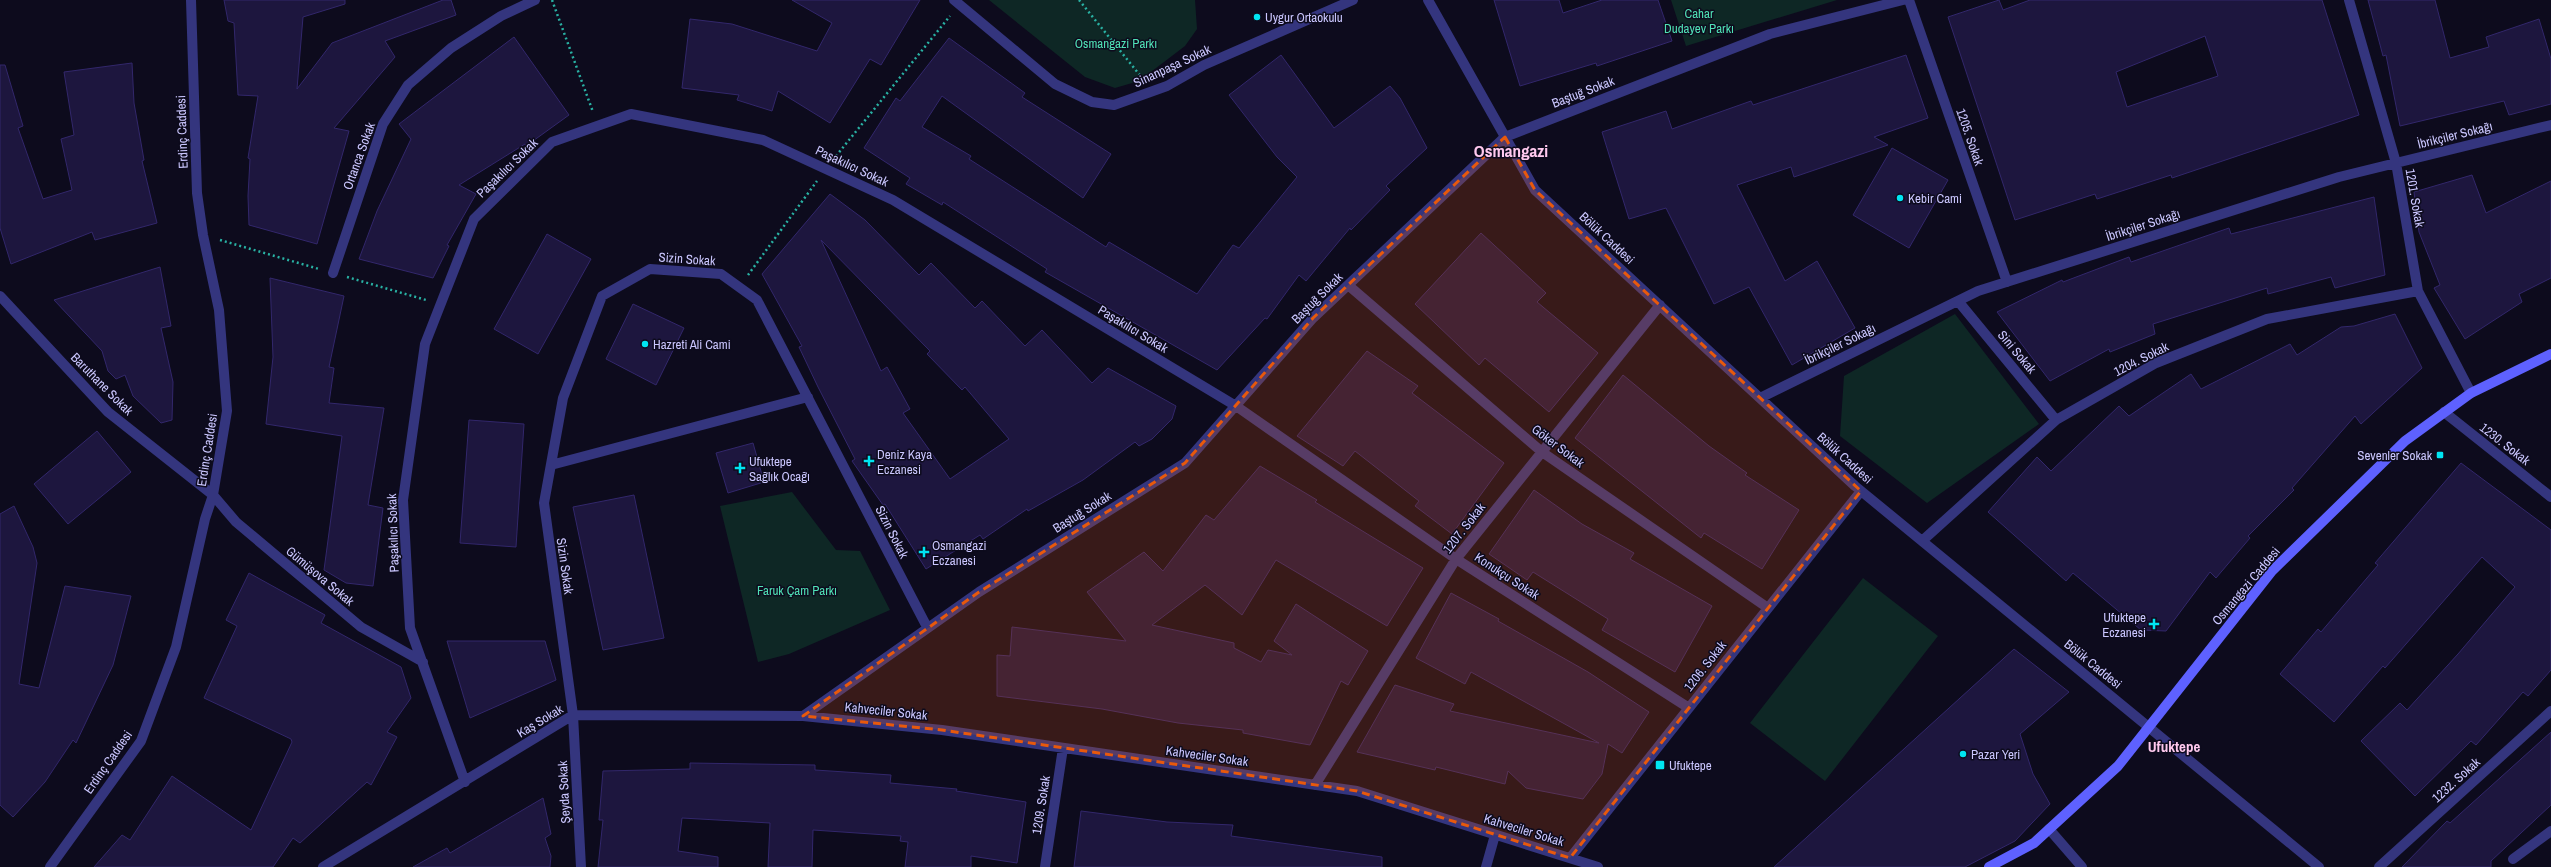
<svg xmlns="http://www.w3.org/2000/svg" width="2551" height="867" font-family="'Archivo Narrow',sans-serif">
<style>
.green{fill:#0e2725}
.building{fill:#1d163e;stroke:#32276b;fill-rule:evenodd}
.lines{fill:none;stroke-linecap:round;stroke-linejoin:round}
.path{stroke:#29b1a3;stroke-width:2.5;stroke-dasharray:2 3;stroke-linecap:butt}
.street{stroke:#34357e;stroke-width:10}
.secondary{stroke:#5e61ff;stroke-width:10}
.marked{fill:#e8590c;fill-opacity:0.2;stroke:#e8590c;stroke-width:3;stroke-dasharray:8 5;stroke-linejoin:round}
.poi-dot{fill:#00e5f2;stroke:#0d0b1d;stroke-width:1.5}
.labels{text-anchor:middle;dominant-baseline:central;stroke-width:3;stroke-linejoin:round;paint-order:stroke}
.park-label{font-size:13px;fill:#50e2b7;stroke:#0d0b1d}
.poi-label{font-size:13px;fill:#cbc7ff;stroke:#0d0b1d;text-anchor:start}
.street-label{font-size:13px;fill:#cbc7ff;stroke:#0d0b1d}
.quarter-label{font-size:15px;font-weight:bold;fill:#ffc9ee;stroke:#0d0b1d}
.district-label{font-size:17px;font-weight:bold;fill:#ffc9ee;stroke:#0d0b1d}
</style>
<rect width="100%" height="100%" fill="#0d0b1d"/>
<path class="green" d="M989 0H1195L1197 29 1185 46 1139 81 1115 88 1085 77Z
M1671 0H1837L1686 46Z
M1955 314 2039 424 1927 503 1840 436 1844 376Z
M792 492 836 550 860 551 890 610 789 654 758 662 720 506Z
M1863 578 1938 636 1825 781 1750 723Z"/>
<path class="building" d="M224 0H345V4L303 17 297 89 332 43 443 0H451L456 15 385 41 395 57 334 128 349 131 317 244 249 225 248 196 250 159 248 158 258 96 238 95 234 23 228 21Z
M792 0H920L881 65 870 59 830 123 778 91 772 111 737 100 739 95 682 88 690 19 732 24 817 51 832 23Z
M1494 0H1559L1563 13 1602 0H1658L1672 41 1597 66 1596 63 1520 86Z
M1999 0 2003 10 2030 0H2322L2359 115 2172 178 2171 175 2097 199 2095 194 2015 220 1948 17ZM2205 36 2218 76 2127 107 2116 72Z
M2368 0H2435L2450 58 2489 47 2486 37 2539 19 2551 59V104L2509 115 2504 101 2400 126 2386 55 2383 56Z
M514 37 569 115 526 146 525 144 459 185 476 194 447 245 449 246 433 278 359 259 377 211 411 139 399 124Z
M949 38 1025 93 1022 97 1111 154 1083 198 942 96 922 127 971 156 969 159 1106 247 1109 242 1197 294 1233 245 1239 248 1297 177 1277 157 1229 95 1281 55 1334 128 1390 86 1400 98 1427 148 1386 186 1390 190 1351 230 1350 228 1306 281 1299 275 1267 319 1265 318 1217 370 1045 272 1047 269 943 202 942 205 906 184 910 178 864 148 896 98 900 101Z
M1906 55 1928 118 1874 137 1888 145 1794 177 1791 167 1737 185 1785 281 1817 261 1855 328 1792 365 1749 287 1714 304 1666 208 1629 219 1602 132 1666 111 1672 129 1751 101 1753 105Z
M132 63 134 103 144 160 142 161 157 223 95 240 92 232 11 264 0 228V65H5L23 126 18 128 43 199 72 190 61 139 74 135 64 72Z
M1892 148 1948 180 1909 248 1853 215Z
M2472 175 2486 213 2551 181V278L2519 294 2522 302 2465 339 2434 288 2440 285 2419 232 2414 192Z
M830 194 865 220 919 275 931 263 975 308 982 301 1025 346 1042 330 1092 383 1108 368 1176 406 1172 419 1152 439 1139 446 1135 442 1083 480 1028 511 1027 509 983 539 980 535 926 569 885 504 883 505 852 461 855 459 818 387 799 347 802 346 762 274ZM821 240 930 351 927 354 962 390 965 387 1009 439 950 479 903 413 910 409 887 367 881 371Z
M2374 197 2385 275 2335 288 2331 277 2268 294 2267 288 2153 324 2155 334 2110 352 2109 349 2050 381 1997 312 2062 280 2063 282 2129 257 2131 262 2229 228 2231 234Z
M1481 233 1546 293 1537 302 1598 353 1549 412 1485 358 1479 365 1415 304Z
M547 234 591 259 538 354 494 329Z
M160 267 171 326 161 328 173 382 172 420 161 423 133 396 125 375 116 379 108 371 102 351 54 300Z
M270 278 344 296 329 367 334 368 329 403 384 408 368 505 383 508 373 586 346 583 324 570 342 436 266 424 273 357Z
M633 304 684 328 656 385 606 359Z
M2395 314 2422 368 2361 424 2355 416 2292 488 2294 490 2248 536 2250 538 2216 578 2210 572 2166 631 2141 630 2073 573 2066 581 1988 512 2037 457 2051 471 2119 406 2129 416 2191 374 2201 389 2290 344 2297 355 2341 327 2354 326Z
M1367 351 1418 386 1412 393 1504 463 1452 534 1415 506 1419 501 1355 451 1343 466 1297 436Z
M1623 375 1709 446 1747 473 1745 475 1799 510 1762 569 1704 533 1701 538 1575 438Z
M469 420 524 424 516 547 460 543Z
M97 431 131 472 68 524 34 484Z
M753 443 764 482 728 493 716 453Z
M2461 463 2551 530V670L2528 696 2523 692 2476 745 2471 741 2415 796 2361 741 2400 703 2407 710 2458 654 2515 587 2482 557 2385 668 2383 666 2334 722 2280 674 2318 629 2321 632 2378 565 2375 563Z
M1260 466 1317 500 1315 502 1423 568 1387 626 1276 560 1242 615 1205 585 1152 625 1234 643V648L1261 662 1268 650 1292 655 1274 641 1296 604 1368 651 1348 685 1341 681 1310 745 1243 733V730L1178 723 1102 709 997 696V655L1010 656 1012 627 1126 641 1087 592 1144 552 1163 571 1206 515 1214 520Z
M1534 490 1582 524 1634 553 1630 559 1712 606 1675 672 1602 630 1608 619 1533 572 1527 580 1489 554Z
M634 495 664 638 603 650 573 507Z
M14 506 33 547 37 563 19 684 39 688 65 586 131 596 113 665 76 743 73 740 45 782 13 817 0 805V514Z
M249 573 325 615 321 623 401 667 411 698 387 732 397 737 371 785 367 782 300 843 293 838 273 867H94L122 835 130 840 172 776 251 830 292 742 291 739 204 698 237 626 226 620Z
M1451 593 1499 619 1498 621 1588 672 1649 712 1622 753 1608 744 1602 774 1583 799 1526 788 1508 771 1505 784 1436 767 1435 770 1357 752 1395 685 1454 704 1450 711 1599 743 1471 672 1465 684 1416 658Z
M447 641H545L556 680 470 718Z
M2014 649 2069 692 2020 734 2033 774 2050 804 2015 841 1965 867H1774Z
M2551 732V805L2491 861V867H2402L2447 821 2450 823Z
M690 763 815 765V770L891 775 890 783 957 789 956 791 1026 802 1017 863 971 856V867H905L908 842 900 841 901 836 813 830 812 867H768L770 823 682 818 678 851 718 857V867H598L603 820H599L603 771 690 769Z
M543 798 551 834 545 838 551 856 550 867H413L447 848 450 853Z
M1081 811 1167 822 1233 825 1231 836 1382 857V867H1074Z"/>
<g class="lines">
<path class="path" d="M552 0 593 112
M1079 0 1143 79
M836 156 950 16
M220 240 319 269
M748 275 817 181
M347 277 426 300"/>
<path class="street" d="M954 0 1055 84 1092 102 1114 105 1167 86 1204 65 1353 0
M1428 0 1535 190 1855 486 2319 867
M1909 0 2007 282
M2349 0 2396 163 2418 291 2471 393
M333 273 383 124 408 85 451 48 501 16 535 0
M1348 285 1542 452 1768 608
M0 296 108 412 213 495 236 522 361 627 423 662
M1958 301 2056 420
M1760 398 1978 291 2339 177 2551 125
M2444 412 2551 497
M551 465 808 397
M1922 541 2056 420 2156 363 2267 319 2418 291
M803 716 979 592 1185 463 1313 318 1505 137 1770 34 1903 0
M465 782 410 628 403 500 425 344 474 219 552 142 631 114 763 140 893 200 1236 406 1456 559 1689 708
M1315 785 1456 559 1660 305
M2049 829 2082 867
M1570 858 1861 491
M2513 859 2551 831
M50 867 141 741 176 647 205 519 213 495 227 411 219 310 203 235 197 193 191 0
M323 867 573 715 803 716 942 730 1357 791 1598 867
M581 867 573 715 544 503 563 398 602 296 650 269 721 274 757 300 927 627
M1045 867 1063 748
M1486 867 1495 835
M2379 867 2551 711"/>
<path class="secondary" d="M1989 867 2034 843 2118 766 2272 571 2405 441 2471 393 2551 354"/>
</g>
<path class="marked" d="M1505 137 1535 190 1861 491 1570 858 1357 791 942 730 803 716 979 592 1185 463 1313 318Z"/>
<g class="poi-dot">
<circle cx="1257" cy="17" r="4"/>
<circle cx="1900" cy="198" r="4"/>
<circle cx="645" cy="344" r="4"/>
<rect x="2436" y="451" width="8" height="8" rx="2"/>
<path d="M867 455h4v4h4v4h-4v4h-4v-4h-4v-4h4z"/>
<path d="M738 462h4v4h4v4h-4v4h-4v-4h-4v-4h4z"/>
<path d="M922 546h4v4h4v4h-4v4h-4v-4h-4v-4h4z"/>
<path d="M2152 618h4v4h4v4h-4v4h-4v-4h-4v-4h4z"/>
<circle cx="1963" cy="754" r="4"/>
<rect x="1655" y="760" width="10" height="10" rx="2"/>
</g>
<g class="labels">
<g class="park-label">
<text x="1699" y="13">Cahar<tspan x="1699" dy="15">Dudayev Parkı</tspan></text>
<text x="1116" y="43">Osmangazi Parkı</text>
<text x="797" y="590">Faruk Çam Parkı</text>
</g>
<g class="poi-label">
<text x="1265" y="17">Uygur Ortaokulu</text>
<text x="1908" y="198">Kebir Cami</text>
<text x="653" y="344">Hazreti Ali Cami</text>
<text x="877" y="454">Deniz Kaya<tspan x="877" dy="15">Eczanesi</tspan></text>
<text x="2432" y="455" text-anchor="end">Sevenler Sokak</text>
<text x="749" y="461">Ufuktepe<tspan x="749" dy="15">Sağlık Ocağı</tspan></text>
<text x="932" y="545">Osmangazi<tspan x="932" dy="15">Eczanesi</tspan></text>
<text x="2146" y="617" text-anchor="end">Ufuktepe<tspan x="2146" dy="15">Eczanesi</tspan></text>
<text x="1971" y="754">Pazar Yeri</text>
<text x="1669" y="765">Ufuktepe</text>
</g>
<g class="street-label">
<text transform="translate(1172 66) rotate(-25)">Sinanpaşa Sokak</text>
<text transform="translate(1583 92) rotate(-21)">Baştuğ Sokak</text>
<text transform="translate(182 132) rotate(-92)">Erdinç Caddesi</text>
<text transform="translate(2455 135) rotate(-14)">İbrikçiler Sokağı</text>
<text transform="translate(1970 137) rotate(71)">1205. Sokak</text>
<text transform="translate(359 156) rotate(-70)">Ortanca Sokak</text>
<text transform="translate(852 166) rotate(25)">Paşakılıcı Sokak</text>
<text transform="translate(507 168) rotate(-44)">Paşakılıcı Sokak</text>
<text transform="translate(2415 198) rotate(80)">1201. Sokak</text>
<text transform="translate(2143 225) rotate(-18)">İbrikçiler Sokağı</text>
<text transform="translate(1607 238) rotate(43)">Bölük Caddesi</text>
<text transform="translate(687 259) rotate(4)">Sizin Sokak</text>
<text transform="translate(1317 298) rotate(-45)">Baştuğ Sokak</text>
<text transform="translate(1133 329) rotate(31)">Paşakılıcı Sokak</text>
<text transform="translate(1840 344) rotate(-26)">İbrikçiler Sokağı</text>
<text transform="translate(2017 352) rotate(50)">Sini Sokak</text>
<text transform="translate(2141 359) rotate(-27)">1204. Sokak</text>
<text transform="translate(102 384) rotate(45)">Baruthane Sokak</text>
<text transform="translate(2505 444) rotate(38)">1230. Sokak</text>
<text transform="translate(1558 446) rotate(37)">Göker Sokak</text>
<text transform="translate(207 450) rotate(-81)">Erdinç Caddesi</text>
<text transform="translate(1845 458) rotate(42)">Bölük Caddesi</text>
<text transform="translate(1082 512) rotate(-32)">Baştuğ Sokak</text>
<text transform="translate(1464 528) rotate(-52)">1207. Sokak</text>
<text transform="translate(892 532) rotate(63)">Sizin Sokak</text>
<text transform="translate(393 533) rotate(-92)">Paşakılıcı Sokak</text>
<text transform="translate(565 566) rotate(82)">Sizin Sokak</text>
<text transform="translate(320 576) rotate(40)">Gümüşova Sokak</text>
<text transform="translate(1507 576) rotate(33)">Konukçu Sokak</text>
<text transform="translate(2246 586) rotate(-50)">Osmangazi Caddesi</text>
<text transform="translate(2093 664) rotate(39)">Bölük Caddesi</text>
<text transform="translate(1705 666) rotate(-52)">1206. Sokak</text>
<text transform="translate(886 711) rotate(6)">Kahveciler Sokak</text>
<text transform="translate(540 721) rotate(-31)">Kaş Sokak</text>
<text transform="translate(1207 756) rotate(8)">Kahveciler Sokak</text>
<text transform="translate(108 762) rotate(-55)">Erdinç Caddesi</text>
<text transform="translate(2456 780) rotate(-42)">1232. Sokak</text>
<text transform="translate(564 792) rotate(-93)">Şeyda Sokak</text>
<text transform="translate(1041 805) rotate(-81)">1209. Sokak</text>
<text transform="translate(1524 830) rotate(17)">Kahveciler Sokak</text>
</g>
<g class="quarter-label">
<text x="2174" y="746">Ufuktepe</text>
</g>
<g class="district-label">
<text x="1511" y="150">Osmangazi</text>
</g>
</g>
</svg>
